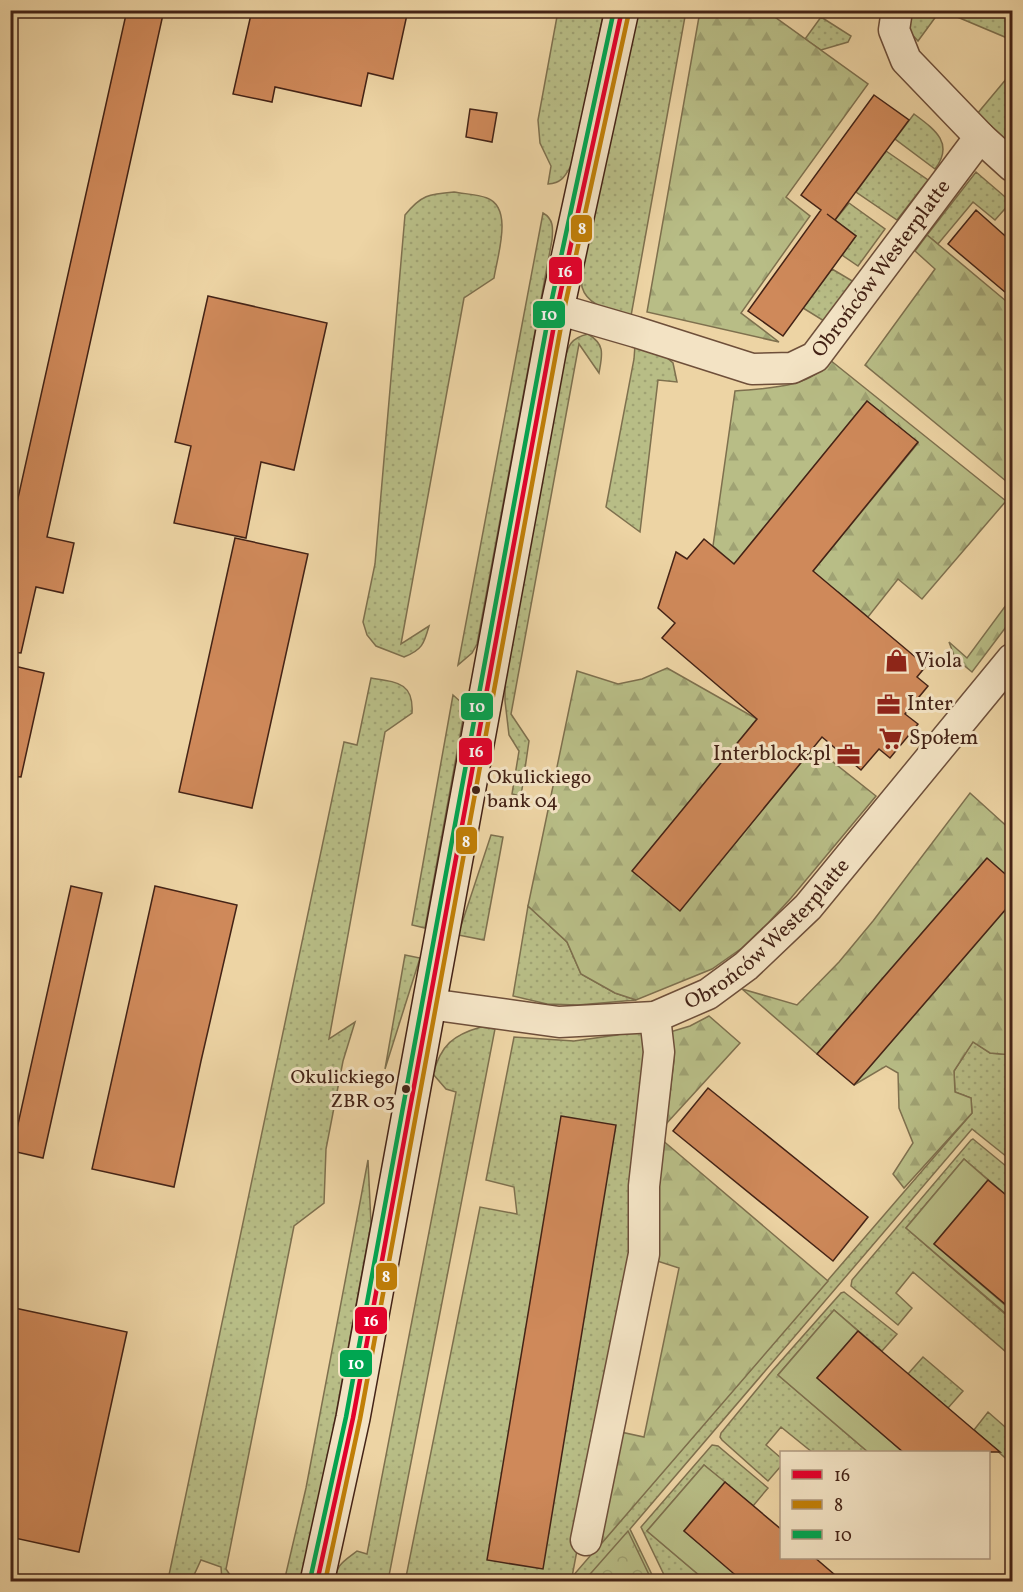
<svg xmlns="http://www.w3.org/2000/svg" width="1023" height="1592" font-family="Vollkorn,serif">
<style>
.grass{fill:url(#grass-dots);stroke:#7e704e;stroke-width:1.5}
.forest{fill:url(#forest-firs);stroke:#7e704e;stroke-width:1.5}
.park{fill:url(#park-crowns);stroke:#7e704e;stroke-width:1.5}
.garden{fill:#b8bd86;stroke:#7e704e;stroke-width:1.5}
.building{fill:#cf895a;stroke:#442316;stroke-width:1.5}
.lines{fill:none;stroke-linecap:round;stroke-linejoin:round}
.street-casing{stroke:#6e4f3a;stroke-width:33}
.secondary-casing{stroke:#442316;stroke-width:36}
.street{stroke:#f3e3c4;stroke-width:30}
.secondary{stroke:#f3e3c4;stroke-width:33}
.bus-1-casing{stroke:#f3e3c4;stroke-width:9}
.bus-2-casing{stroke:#f3e3c4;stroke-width:9}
.bus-3-casing{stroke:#f3e3c4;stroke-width:9}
.bus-1{stroke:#e4002b;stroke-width:4.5}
.bus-2{stroke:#c17f07;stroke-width:4.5}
.bus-3{stroke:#00a651;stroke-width:4.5}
.bus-dot{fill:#442316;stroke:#f3e3c4;stroke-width:2}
.labels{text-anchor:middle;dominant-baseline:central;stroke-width:6;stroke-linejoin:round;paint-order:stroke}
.bus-label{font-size:20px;fill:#442316;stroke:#f3e3c4;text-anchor:start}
.street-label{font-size:21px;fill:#442316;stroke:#f3e3c4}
.poi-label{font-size:21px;fill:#442316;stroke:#f3e3c4;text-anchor:start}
.line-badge{stroke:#f3e3c4;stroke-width:2}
.badge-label{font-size:16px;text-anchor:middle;font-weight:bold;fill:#fff}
</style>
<defs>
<pattern id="grass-dots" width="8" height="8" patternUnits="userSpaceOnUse" patternTransform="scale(1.5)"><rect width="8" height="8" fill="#b8bd86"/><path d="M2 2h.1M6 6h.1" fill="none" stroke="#9fa273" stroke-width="1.8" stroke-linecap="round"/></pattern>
<pattern id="forest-firs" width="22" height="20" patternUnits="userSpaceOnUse" patternTransform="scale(1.5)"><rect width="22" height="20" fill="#b8bd86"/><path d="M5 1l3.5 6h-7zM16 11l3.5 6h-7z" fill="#9fa273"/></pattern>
<pattern id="park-crowns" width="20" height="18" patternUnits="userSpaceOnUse" patternTransform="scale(1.5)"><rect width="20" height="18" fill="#b8bd86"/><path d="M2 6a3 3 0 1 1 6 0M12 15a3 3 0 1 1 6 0" fill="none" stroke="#9fa273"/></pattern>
</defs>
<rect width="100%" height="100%" fill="#edd4a4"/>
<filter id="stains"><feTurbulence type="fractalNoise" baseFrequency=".00333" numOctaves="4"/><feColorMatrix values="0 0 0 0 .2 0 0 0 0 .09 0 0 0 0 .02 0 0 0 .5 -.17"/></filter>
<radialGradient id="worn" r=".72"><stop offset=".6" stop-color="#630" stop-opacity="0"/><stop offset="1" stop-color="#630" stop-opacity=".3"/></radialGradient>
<path class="grass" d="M558 11H604L572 164C565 176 562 183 548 184L551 166 540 143 538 120Z
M638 11H686L631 316C614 310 588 308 582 287 581 281 583 273 583 267Z
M906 11H940L918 41 906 28Z
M943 11H1012V40Z
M821 17 851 36 848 42 821 50 805 39Z
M1012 72V154L972 120Z
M914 114C934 129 955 143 935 169L895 139Z
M886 151 928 180 897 220 856 192Z
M976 172 1011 202 995 220 973 202 938 244 927 235Z
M454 192C464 194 477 194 487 198 514 208 497 257 494 278L464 298 401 644 429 626C424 644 422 650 404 657L376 646 367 635 363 622 375 564 405 215C421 195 429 194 454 192Z
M849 203 885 229 858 266 842 255 856 236 835 220Z
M543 213C554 219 553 229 552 240L477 644 472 653 458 665Z
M832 269 854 282 824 321 803 308Z
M588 334C606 345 602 355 599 373L579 344 511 714 529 741 521 796 512 794 519 751 509 735 505 701V678L562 368C568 349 567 339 588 334Z
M635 345 659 351 673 363 677 382 658 380 640 532 606 507 634 359Z
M371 678C396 682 414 682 412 713L385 732 329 1039 355 1022 343 1061 326 1149 324 1203 294 1226 226 1569 234 1581H222L221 1567 201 1560 194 1575 181 1578 169 1575 344 742 357 745Z
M453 695 462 703 463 719 425 928 412 925Z
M491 835 503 837 484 940 458 935Z
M528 906 567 942 581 974 615 993 636 1000 578 1005 547 1004 513 996Z
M405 955 420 958 385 1069Z
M481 1027 495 1029 388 1581H337C333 1566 346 1560 357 1551L367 1554 456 1092 446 1089 433 1074C441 1045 453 1035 481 1027Z
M643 1027 644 1072 633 1251 572 1577 972 1113 971 1098 955 1092 954 1071 973 1041 990 1053 1012 1055V1161L972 1129 630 1529 655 1581 405 1582 480 1207 517 1214 514 1187 486 1180 514 1037 574 1041 617 1035Z
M973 1139 1012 1171V1200L964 1159 906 1228 1012 1320V1357L913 1272 896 1293 912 1308 898 1325 851 1286 852 1280 971 1140Z
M368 1160 371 1224 324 1479 300 1581 284 1582 306 1488Z
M844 1292 897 1334 882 1351 834 1310 778 1375 868 1452H812L781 1427 766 1445 781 1458V1466L768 1481 722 1440 720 1437 721 1433 772 1371 841 1293Z
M923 1357 963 1391 948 1408 908 1374Z
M988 1412 1012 1433V1464L974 1430Z
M712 1445 718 1446 768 1488 753 1506 704 1465 647 1531 706 1581H667L641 1527Z"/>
<path class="forest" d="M700 11H768V12L868 84 786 197 810 216 741 313 779 342 647 312Z
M927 235 1012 306V486L865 365 935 269 915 251Z
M830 360 1006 501 922 599 898 579 868 617 838 592 785 605 918 443 867 401 734 564 713 546 735 391C767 388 810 389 830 360Z
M1012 597V619L972 672 955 658 949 642 967 658Z
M667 668 757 719 633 871 680 910 814 747 876 796 791 898 768 923 742 948 712 969 636 1000 615 993 581 974 567 942 528 906 577 671 618 684 642 679Z
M970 793 1012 831V880L986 859 817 1054 742 989 797 1005 839 962 873 921Z
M1012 902V1055L990 1053 973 1042 954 1071 955 1092 971 1098 972 1113 904 1188 893 1174 913 1143 899 1108 898 1073 886 1066 854 1085Z
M709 1016 740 1043 666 1124 674 1060 670 1032 690 1026Z
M661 1139 828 1281 601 1544 616 1431 644 1437 679 1268 654 1260Z"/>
<path class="park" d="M628 1531 652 1581H584Z"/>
<path class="garden" d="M964 1159 988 1180 934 1244 1012 1311V1319L906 1228Z
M834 1310 858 1331 817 1378 903 1452H868L778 1375Z
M704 1465 725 1482 684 1531 744 1581H706L647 1531Z"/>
<path class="building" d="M127 10H164L47 537 74 543 63 593 36 587 21 653 10 652V534Z
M252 10H408L393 79 368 73 361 106 275 87 272 102 233 94Z
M874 95 909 120 835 220 827 214 856 236 783 336 748 311 821 210 801 195Z
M470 109 497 113 492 142 466 137Z
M976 210 1012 242V298L948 244Z
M208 296 327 323 294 470 261 462 246 538 174 523 191 446 175 442Z
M867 401 918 442 813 571 926 666 917 677 928 686 905 714 918 724 890 758 879 749 861 770 822 737 680 911 632 871 757 719 662 638 675 623 658 608 676 552 687 559 704 539 734 564Z
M235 538 308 554 252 808 179 792Z
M10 665 44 673 21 777 10 776Z
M987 858 1012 880V902L854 1085 817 1054Z
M71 886 102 893 43 1158 12 1151Z
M155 886 237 905 201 1061 174 1187 92 1169Z
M708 1088 868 1217 833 1261 673 1131Z
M561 1116 616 1125 543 1569 487 1560Z
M988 1180 1012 1200V1310L934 1244Z
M10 1307 127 1332 79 1552 10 1537Z
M858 1331 974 1430 1000 1452H903L889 1440 817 1378Z
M725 1482 782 1530V1557H814L842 1581H744L733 1573 684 1531Z"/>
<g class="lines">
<defs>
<g id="street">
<path d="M897 10 894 30 906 60 980 137 1012 166"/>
<path id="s1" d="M557 309 636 332 752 369 792 368 815 357 980 137"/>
<path id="s2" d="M429 1004 559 1022 655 1017 708 994 746 966 808 907 1012 659"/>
<path d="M586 1540 644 1254V1186L659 1052 655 1017"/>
</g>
<path id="secondary" d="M317 1582 353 1418 557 309 622 10"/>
</defs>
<use href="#street" class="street-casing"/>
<use href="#secondary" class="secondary-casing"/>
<use href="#street" class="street"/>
<use href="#secondary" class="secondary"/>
<defs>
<path id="bus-1" d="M317 1582 353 1418 557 309 622 10"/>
<path id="bus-2" d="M325 1582 360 1419 564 310 629 12"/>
<path id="bus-3" d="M310 1580 346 1417 550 308 614 10"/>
</defs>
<use href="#bus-1" class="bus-1-casing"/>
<use href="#bus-2" class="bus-2-casing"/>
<use href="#bus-3" class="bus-3-casing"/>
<use href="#bus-1" class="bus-1"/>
<use href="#bus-2" class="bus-2"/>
<use href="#bus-3" class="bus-3"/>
</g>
<defs>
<symbol id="shop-bare" viewBox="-9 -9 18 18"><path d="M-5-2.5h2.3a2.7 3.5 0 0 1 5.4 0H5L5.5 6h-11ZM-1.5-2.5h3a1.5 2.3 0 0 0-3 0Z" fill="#8f2418" stroke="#f3e3c4" stroke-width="2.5" paint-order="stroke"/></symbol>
<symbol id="office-bare" viewBox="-9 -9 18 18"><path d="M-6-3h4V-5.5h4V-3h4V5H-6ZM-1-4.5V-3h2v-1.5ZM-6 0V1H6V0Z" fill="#8f2418" stroke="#f3e3c4" stroke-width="2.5" paint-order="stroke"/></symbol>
<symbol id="supermarket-bare" viewBox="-9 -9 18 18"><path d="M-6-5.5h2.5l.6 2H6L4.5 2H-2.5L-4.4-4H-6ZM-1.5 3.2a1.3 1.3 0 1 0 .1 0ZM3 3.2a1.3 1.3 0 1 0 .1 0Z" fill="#8f2418" stroke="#f3e3c4" stroke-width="2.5" paint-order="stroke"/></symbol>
</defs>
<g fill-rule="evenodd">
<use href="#shop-bare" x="880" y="644" width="33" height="33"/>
<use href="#office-bare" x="872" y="688" width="33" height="33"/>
<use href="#supermarket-bare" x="874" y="722" width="33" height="33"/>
<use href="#office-bare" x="832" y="738" width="33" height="33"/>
</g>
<g class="bus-dot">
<circle cx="476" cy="790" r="5"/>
<circle cx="406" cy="1089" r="5"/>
</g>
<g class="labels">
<g class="bus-label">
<text x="487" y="778">Okulickiego<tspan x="487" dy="24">bank 04</tspan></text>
<text x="395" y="1078" text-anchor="end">Okulickiego<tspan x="395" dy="24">ZBR 03</tspan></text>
</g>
<g class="street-label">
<text stroke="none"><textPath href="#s1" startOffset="380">Obrońców Westerplatte</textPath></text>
<text stroke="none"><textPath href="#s2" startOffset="369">Obrońców Westerplatte</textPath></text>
</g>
<g class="poi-label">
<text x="915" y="661">Viola</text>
<text x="907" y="704">Inter</text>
<text x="909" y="738">Społem</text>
<text x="831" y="754" text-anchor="end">Interblock.pl</text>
</g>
</g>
<g class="line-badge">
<rect x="570" y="214" width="23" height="29" rx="6" fill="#c17f07"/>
<rect x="548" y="256" width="35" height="29" rx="6" fill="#e4002b"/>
<rect x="532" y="300" width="34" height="29" rx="6" fill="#00a651"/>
<rect x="460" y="692" width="34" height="29" rx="6" fill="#00a651"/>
<rect x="458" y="737" width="35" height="29" rx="6" fill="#e4002b"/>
<rect x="455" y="826" width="23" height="29" rx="6" fill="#c17f07"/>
<rect x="375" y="1262" width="23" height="29" rx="6" fill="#c17f07"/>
<rect x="354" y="1306" width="34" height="29" rx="6" fill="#e4002b"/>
<rect x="339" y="1349" width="34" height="29" rx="6" fill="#00a651"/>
</g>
<g class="badge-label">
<text x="582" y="234">8</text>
<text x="565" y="277">16</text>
<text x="549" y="320">10</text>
<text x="477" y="712">10</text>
<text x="476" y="757">16</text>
<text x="466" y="847">8</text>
<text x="386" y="1282">8</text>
<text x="371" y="1326">16</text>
<text x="356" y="1369">10</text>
</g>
<rect width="1023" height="1592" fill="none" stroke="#edd4a4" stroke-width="36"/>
<rect x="12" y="12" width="999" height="1568" fill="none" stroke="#442316" stroke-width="3"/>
<rect x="18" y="18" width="987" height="1556" fill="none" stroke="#442316" stroke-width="1.5"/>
<rect x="780" y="1451" width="210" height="108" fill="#f3e3c4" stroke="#ad967e" stroke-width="1.5"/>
<rect x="792" y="1470" width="30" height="9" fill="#e4002b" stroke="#ad967e" stroke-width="1.5"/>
<text x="834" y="1481" font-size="18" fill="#442316">16</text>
<rect x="792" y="1500" width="30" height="9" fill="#c17f07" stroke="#ad967e" stroke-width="1.5"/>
<text x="834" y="1511" font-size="18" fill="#442316">8</text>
<rect x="792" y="1530" width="30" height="9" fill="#00a651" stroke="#ad967e" stroke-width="1.5"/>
<text x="834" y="1541" font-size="18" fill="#442316">10</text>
<rect width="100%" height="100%" filter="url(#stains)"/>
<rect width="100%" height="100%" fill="url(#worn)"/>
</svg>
